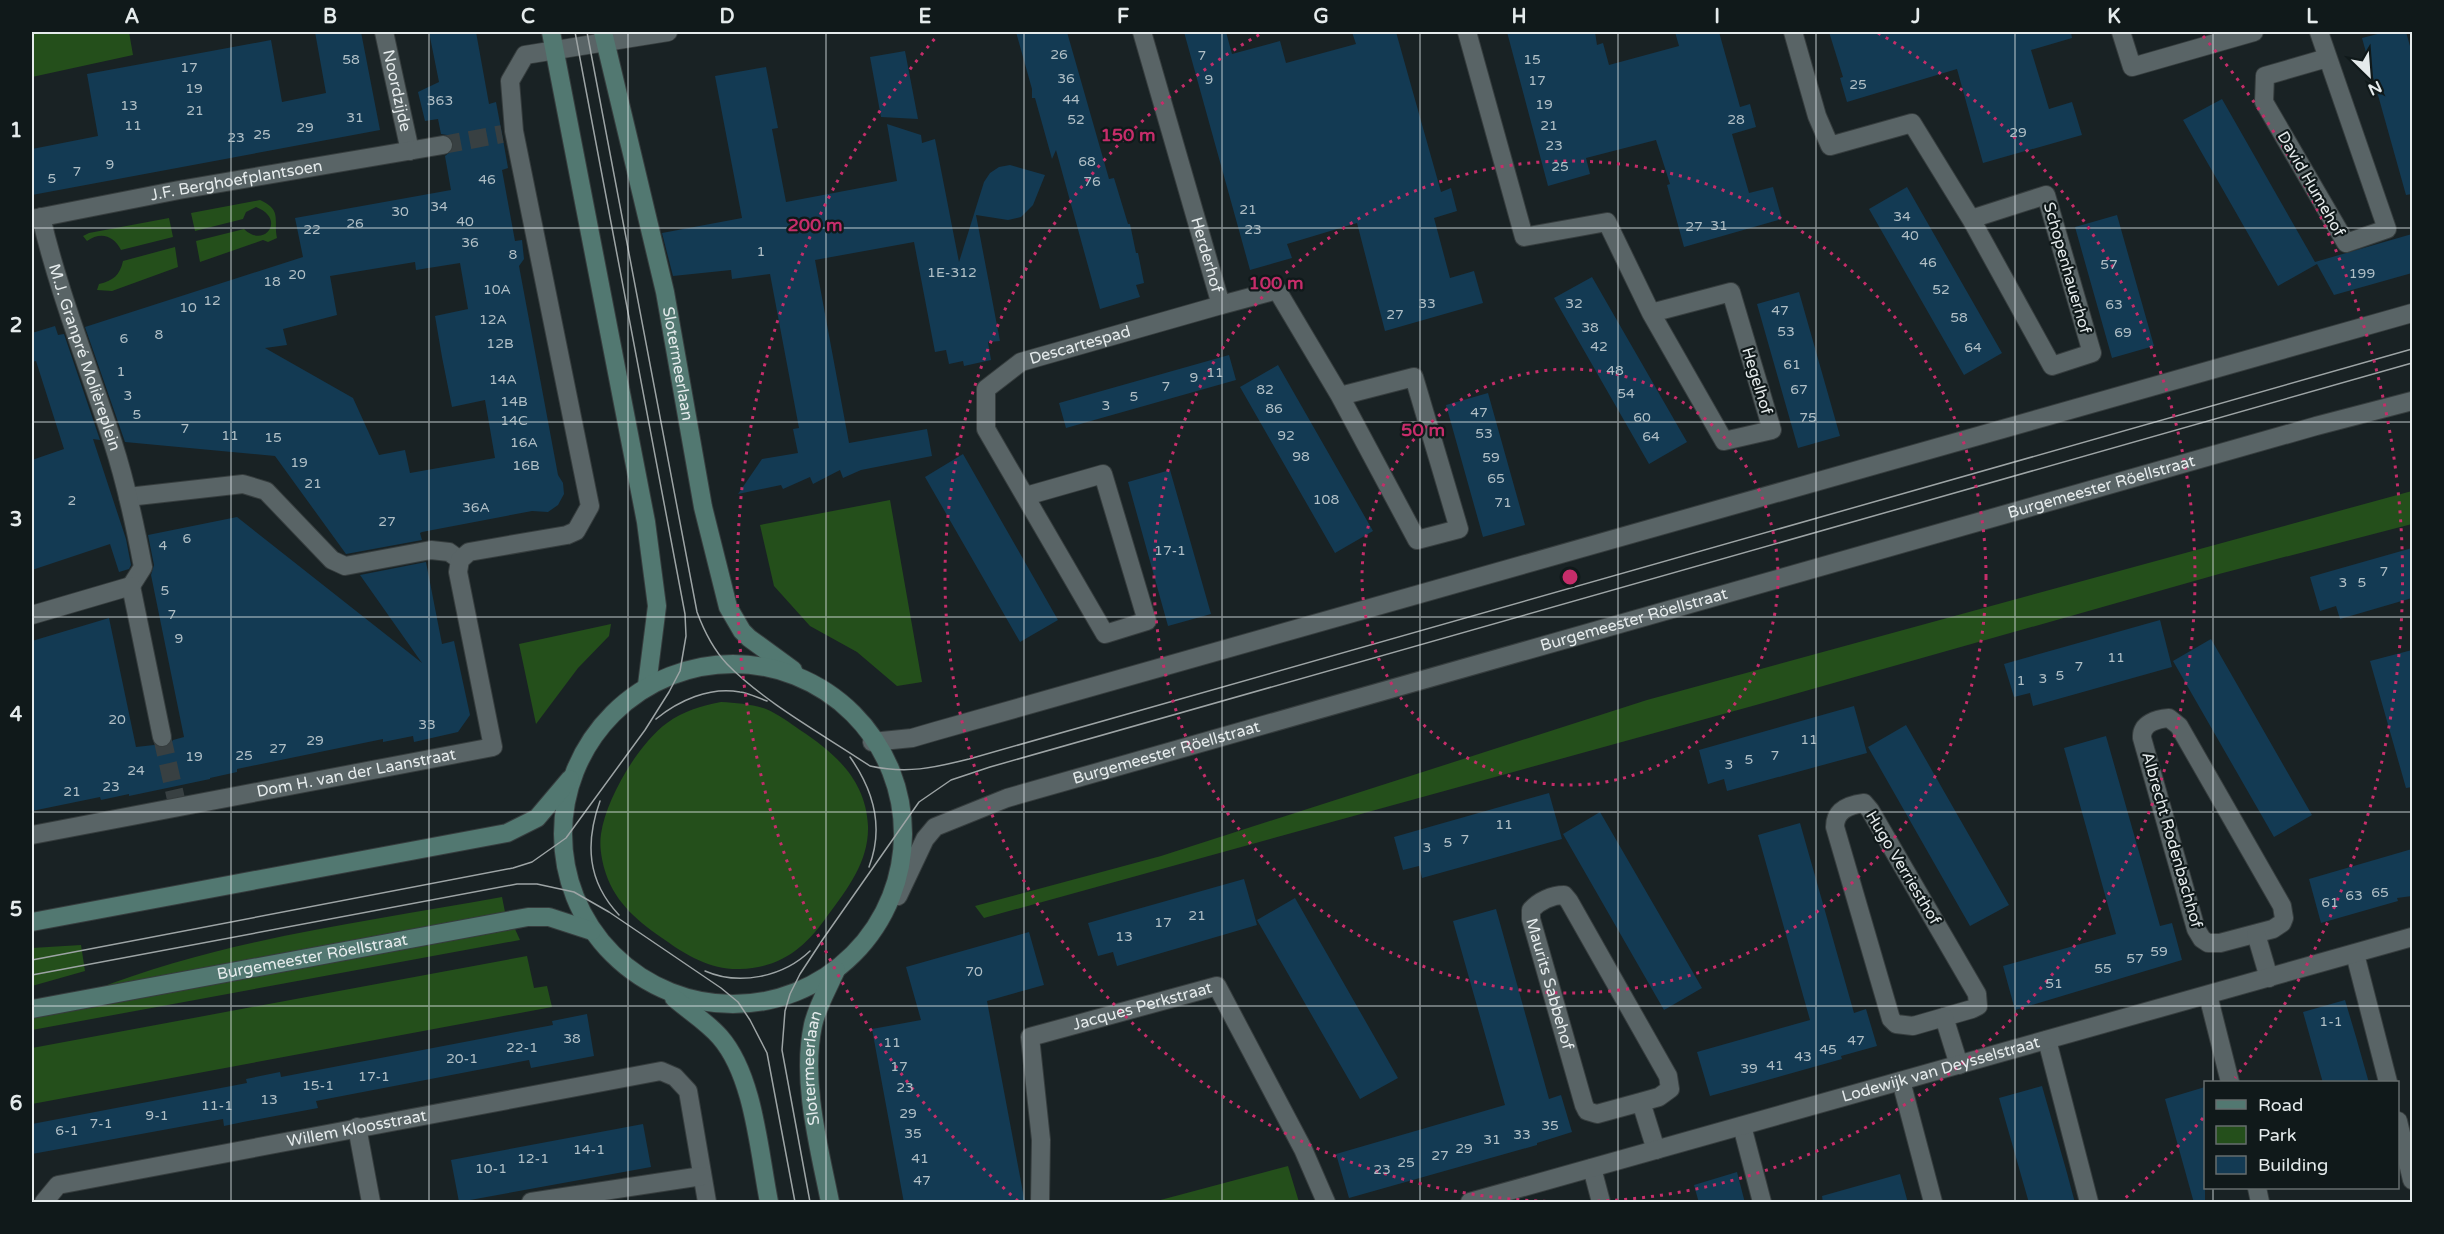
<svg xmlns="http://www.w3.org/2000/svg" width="2444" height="1234" font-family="'Varela Round',sans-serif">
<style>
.green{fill:#244f1b}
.building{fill:#133a53;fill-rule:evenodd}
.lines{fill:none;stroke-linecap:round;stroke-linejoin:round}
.minor-tunnel{stroke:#384042;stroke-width:18;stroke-dasharray:18 9;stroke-linecap:butt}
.pedestrian-casing{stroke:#363d3e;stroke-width:20}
.minor-casing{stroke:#363d3e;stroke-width:20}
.tertiary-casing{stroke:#363d3e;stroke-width:20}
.secondary-casing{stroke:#363d3e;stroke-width:20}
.pedestrian{stroke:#596466;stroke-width:18}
.minor{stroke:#596466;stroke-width:18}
.tertiary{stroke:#596466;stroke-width:18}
.secondary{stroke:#527871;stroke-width:18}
.tram{stroke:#9da4a5;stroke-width:1.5}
.grid{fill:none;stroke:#e5ebec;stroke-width:1.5;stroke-opacity:0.55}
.ring{fill:none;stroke:#c62d6a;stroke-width:3;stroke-dasharray:3 6}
.labels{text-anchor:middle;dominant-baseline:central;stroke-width:4.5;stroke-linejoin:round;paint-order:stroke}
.number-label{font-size:14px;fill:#b0bfc6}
.street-label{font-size:16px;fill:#e5ebec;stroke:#10191a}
.centre{fill:#c62d6a;stroke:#10191a;stroke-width:3}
.ring-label{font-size:18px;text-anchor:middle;font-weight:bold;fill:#c62d6a;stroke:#10191a;stroke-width:4.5;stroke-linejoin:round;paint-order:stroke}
.neatline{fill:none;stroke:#e5ebec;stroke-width:2}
.grid-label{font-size:20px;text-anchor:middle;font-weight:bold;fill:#e5ebec}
</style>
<rect width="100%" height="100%" fill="#192224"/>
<path class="green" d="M32 32H129L133 55 32 77Z
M260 200C283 210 273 221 277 238L268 242 263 240 200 262 196 241 244 229C264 249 287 219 256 207L246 212 243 219 195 231 191 213Z
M169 218 173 237 121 250C114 236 101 231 87 241L83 236 89 233Z
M175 247 178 267 112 291 97 290 99 284C113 281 120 275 123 261Z
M2412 491V524L2219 574 1756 705 984 918 975 906 1161 856 1647 700Z
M890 500 922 682 897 686 857 652 810 626 774 586 760 525Z
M611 624 609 636 578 668 536 724 519 644Z
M721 702C736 703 751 704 766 709 778 714 790 723 800 730 835 753 866 780 868 826 869 861 848 888 828 915 806 947 781 968 740 969 712 970 687 956 665 940 640 923 616 904 606 874 602 862 599 847 601 834 606 799 638 744 667 723 683 711 701 706 721 702Z
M502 897 505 912 92 991C222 939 365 922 502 897Z
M515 929 520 940 32 1030V1017L483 933Z
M81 945 85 971 32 986V948Z
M527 956 534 988 547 986 552 1007 32 1104V1048Z
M1288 1166 1299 1202H1153Z"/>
<path class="building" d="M315 32H361L380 130 32 195V149L98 136 87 74 271 40 282 102 326 93Z
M429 32H476L489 104 496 102 502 134 508 168 502 170 515 241 522 240 524 259 519 266 558 475 563 483 564 494 558 505 548 512 532 511 422 532 420 533 422 540 346 554 275 456 125 442 85 327 303 257 295 218 451 190 445 156 453 149 454 143 447 135 441 134 438 119 425 121 418 92 439 82ZM415 262 416 270 460 263 468 309 435 316 442 357 452 407 485 400 495 458 410 473 405 450 379 455 353 398 265 348 287 345 283 329 337 315 330 276Z
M1016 32H1067L1109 179 1114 178 1128 224H1130L1136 253H1138L1144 283 1136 285 1140 297 1100 309 1056 150 1052 159 1035 98H1032V89Z
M1184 32H1226L1232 54 1280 41 1286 63 1356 44 1352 32H1396L1441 192 1451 188 1457 211 1434 218 1450 278 1474 271 1483 303 1385 331 1357 223 1287 244 1292 258 1250 270Z
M1507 32H1595L1597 45 1603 43 1609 65 1679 46 1675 32H1719L1740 107 1750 104 1756 127 1732 134 1749 193 1773 187 1782 219 1684 247 1667 185 1670 184 1656 140 1586 158 1590 174 1548 186Z
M1829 32H2071L2072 38 2031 50 2049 109 2072 102 2082 135 1983 163 1957 69 1847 102 1840 78 1843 77Z
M2385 32H2406L2412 53V194L2406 195 2362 38Z
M905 51 918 119 881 117 870 57Z
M766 67 778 128 772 129 786 202 897 181 887 124 921 135 922 143 935 139 959 262 984 182 990 173 999 167 1010 165 1045 175 1033 205 1021 217 1008 220 976 215 1000 341 988 342 991 360 964 366 963 361 949 364 946 350 935 352 914 242 815 260 849 443 927 429 932 456 861 470 843 478 840 470 813 484 810 477 783 489 781 485 738 494 762 459 798 453 793 429 799 428 770 274 732 279 731 270 673 276 662 233 742 218 715 76Z
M2222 99 2315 262 2412 234V273L2334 295 2317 264 2278 286 2183 120Z
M1907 187 2002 353 1964 375 1869 209Z
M2117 215 2154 346 2112 358 2075 227Z
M1592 277 1687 442 1649 464 1554 298Z
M1799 292 1840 436 1798 448 1757 304Z
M55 326 58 335 64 334 100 440 93 439 126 539 131 565 129 569 119 572 110 544 32 570V460L64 449 36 361 32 362V333Z
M1229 355 1236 380 1066 428 1059 403Z
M1278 365 1373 531 1335 553 1240 387Z
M1488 393 1525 525 1483 537 1446 405Z
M963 454 1058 620 1020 642 925 477Z
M1170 470 1211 614 1168 626 1128 482Z
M237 517 422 663 360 575 426 562 442 644 454 641 470 715 458 732 414 742 413 736 383 742V739L237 769V772L210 778V779L129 796V794L101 800 100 797 32 811V641L109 618 136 747 154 745 164 748 169 746 173 740 184 737 151 575 154 565 148 535Z
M2412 548V598L2340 619 2336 606 2320 611 2310 577Z
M2160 620 2172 667 2033 706 2030 693 2014 697 2004 664Z
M2211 639 2312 815 2274 837 2173 661Z
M2412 650V787L2406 788 2370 661Z
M1854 706 1867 753 1727 791 1724 779 1708 784 1699 750Z
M1906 725 2009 905 1970 926 1868 747Z
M2106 736 2160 926 2172 923 2182 960 2015 1010 2003 966 2116 934 2064 748Z
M1549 793 1562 839 1422 878 1419 866 1403 870 1394 837Z
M1600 812 1702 988 1664 1010 1563 834Z
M1800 823 1854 1013 1866 1009 1877 1046 1841 1056 1842 1059 1710 1096 1697 1052 1810 1020 1758 835Z
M2412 849V896L2397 898 2398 901 2321 923 2309 879Z
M1244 879 1257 925 1117 966 1113 952 1098 956 1088 923Z
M1295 898 1398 1078 1360 1099 1257 920Z
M1496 909 1549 1099 1561 1095 1572 1132 1537 1143V1145L1349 1198 1336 1154 1505 1105 1453 921Z
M1029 932 1044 985 987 1001 1025 1203H904L872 1029 921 1020 906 967Z
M2345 1000 2356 1037 2369 1083H2323L2303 1012Z
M587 1014 594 1056 531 1068 529 1060 316 1101 318 1108 243 1122 224 1126 223 1119 32 1154V1124L247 1083 246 1079 280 1072 281 1077 553 1025 552 1021Z
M2042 1086 2067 1173 2075 1203H2029L1999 1098Z
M2205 1087V1203H2194L2165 1099Z
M643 1124 651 1167 459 1202 451 1160Z
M1737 1172 1745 1203H1699L1694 1185Z
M1900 1174 1908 1203H1823L1822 1196Z"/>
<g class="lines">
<path class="minor-tunnel" d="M443 145 502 134
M162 737 178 808"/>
<defs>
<path id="pedestrian" d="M128 497 243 484 266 491 332 560 345 566 431 550 449 552 460 560"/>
<g id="minor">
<path id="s1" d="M384 32 410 151"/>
<path id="s2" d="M1142 32 1221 305 1277 290 1340 396 1414 377 1459 529 1417 540 1340 396"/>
<path d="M1467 32 1524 237 1607 222 1651 313 1724 441 1772 430 1731 292 1651 313"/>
<path d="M1793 32 1817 116 1830 146 1912 123 1971 219 2052 366 2092 353 2046 195 1971 219"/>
<path d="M2121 32 2132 67 2254 32"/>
<path d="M2319 32 2387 229 2346 243 2264 102 2265 76 2327 58"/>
<path id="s3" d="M41 217C59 294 89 368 113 443 126 483 135 525 143 567L131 586"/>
<path id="s4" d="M32 219 179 190 443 145"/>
<path id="s5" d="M1026 496 1103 474 1147 621 1105 634 986 429V389L1021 362 1221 305"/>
<path d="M32 615 131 586 162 737"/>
<path d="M2169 718 2179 726 2282 906 2284 918 2282 923 2273 929 2220 943H2208L2202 939 2196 929 2142 738C2141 723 2157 719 2169 718Z"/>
<path d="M1864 803 1870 810 1977 994 1978 1006 1972 1009 1913 1026 1896 1024 1891 1019 1835 827C1835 811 1848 805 1864 803Z"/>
<path id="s6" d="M32 835 493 747 458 572 460 560 469 552 567 535 576 531 590 506 514 131 510 81 525 55 668 32"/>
<path d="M2256 934 2269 978"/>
<path d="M2355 954 2388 1082"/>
<path d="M2208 995 2230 1082"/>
<path d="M1944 1017 1959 1065"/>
<path d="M2047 1040 2089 1202"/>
<path d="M1901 1081 1933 1202"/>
<path id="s7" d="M1641 1102 1659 1097 1670 1089 1668 1076 1569 901 1564 895C1552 895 1539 901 1531 910V919L1584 1105 1587 1111 1597 1114 1641 1102 1656 1150"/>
<path d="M2398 1121 2412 1180"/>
<path d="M1742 1126 1762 1202"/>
<path d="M357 1127 371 1202"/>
<path d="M1592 1168 1601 1202"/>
<path d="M2257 1188 2260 1202"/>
<path id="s8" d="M44 1202 58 1185 661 1071 675 1077 688 1091 707 1202"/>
<path d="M531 1202 702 1176"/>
<path id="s9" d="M1040 1202 1041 1140 1030 1037 1217 986 1303 1149 1326 1202"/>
<path id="s10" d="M1470 1202 2412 937"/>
</g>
<g id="tertiary">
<path d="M872 742 912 738 936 731 2412 313"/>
<path id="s11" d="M898 896 925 839 935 827 1007 798 2316 426 2412 401"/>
</g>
<g id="secondary">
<path d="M551 32 646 522 657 606 647 685"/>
<path id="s12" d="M603 32 665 292 703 507 728 607 742 631 749 638 793 670"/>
<circle cx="733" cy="834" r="170"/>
<path d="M32 922 507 833 537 818 570 779"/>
<path d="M674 998C689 1011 707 1022 720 1037 754 1076 759 1152 769 1202"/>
<path id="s13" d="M32 1009 528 917H549L592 931"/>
<path id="s14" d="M830 1202C819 1147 801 1081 813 1025 817 1007 828 988 836 970"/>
</g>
</defs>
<use href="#pedestrian" class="pedestrian-casing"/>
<use href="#minor" class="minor-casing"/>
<use href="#tertiary" class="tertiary-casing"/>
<use href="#secondary" class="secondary-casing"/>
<use href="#pedestrian" class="pedestrian"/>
<use href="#minor" class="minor"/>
<use href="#tertiary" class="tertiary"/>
<use href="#secondary" class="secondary"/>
<path class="tram" d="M587 32 697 612C704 631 713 649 727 664 765 703 824 735 870 766 907 774 933 768 969 759L2412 349
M656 719C678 701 710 686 740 692 749 693 758 698 767 701
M850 757C874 791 884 828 869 867
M600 801C585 843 587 881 619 915
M32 960 513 868 532 862 566 838 645 730 669 692 680 671 686 636 685 614 575 32
M705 971C739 986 783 977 810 951
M32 975 517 884H537L574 892 609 912 721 988 738 1002 750 1020 767 1053 795 1202
M810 1202 782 1050 785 1011 790 994 800 974 823 939 919 802 951 780 990 767 2412 363"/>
</g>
<path class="grid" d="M231 32V1202M429 32V1202M628 32V1202M826 32V1202M1024 32V1202M1222 32V1202M1420 32V1202M1618 32V1202M1816 32V1202M2015 32V1202M2213 32V1082M32 228H2412M32 422H2412M32 617H2412M32 812H2412M32 1006H2412M2213 1188V1202"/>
<g class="ring">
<circle cx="1570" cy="577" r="208"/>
<circle cx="1570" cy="577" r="416"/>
<path d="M1878 33A625 625 0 1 1 1262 33"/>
<path d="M2203 1118A833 833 0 0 1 2122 1201M1018 1201A833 833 0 0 1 937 36M2203 36A833 833 0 0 1 2235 1078"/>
</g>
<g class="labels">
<g class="number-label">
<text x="1059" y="54">26</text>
<text x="1202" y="55">7</text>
<text x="351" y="59">58</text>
<text x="1532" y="59">15</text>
<text x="189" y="67">17</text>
<text x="1066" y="78">36</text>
<text x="1209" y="79">9</text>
<text x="1537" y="80">17</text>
<text x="1858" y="84">25</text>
<text x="194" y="88">19</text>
<text x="1071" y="99">44</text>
<text x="440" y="100">363</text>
<text x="1544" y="104">19</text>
<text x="129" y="105">13</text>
<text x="195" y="110">21</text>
<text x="355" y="117">31</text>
<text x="1076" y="119">52</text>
<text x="1736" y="119">28</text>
<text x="133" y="125">11</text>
<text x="1549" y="125">21</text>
<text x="305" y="127">29</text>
<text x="2018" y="132">29</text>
<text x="262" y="134">25</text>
<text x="236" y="137">23</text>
<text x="1554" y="145">23</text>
<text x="1087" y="161">68</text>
<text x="110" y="164">9</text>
<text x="1560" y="166">25</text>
<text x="77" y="171">7</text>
<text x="52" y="178">5</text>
<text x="487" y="179">46</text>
<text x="1092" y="181">76</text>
<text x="439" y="206">34</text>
<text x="1248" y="209">21</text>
<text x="400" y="211">30</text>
<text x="1902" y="216">34</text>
<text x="465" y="221">40</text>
<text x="355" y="223">26</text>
<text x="1719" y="225">31</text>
<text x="1694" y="226">27</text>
<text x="312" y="229">22</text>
<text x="1253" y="229">23</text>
<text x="1910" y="235">40</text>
<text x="470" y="242">36</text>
<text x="761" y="251">1</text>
<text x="513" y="254">8</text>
<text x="1928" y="262">46</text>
<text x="2109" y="264">57</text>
<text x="952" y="272">1E-312</text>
<text x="2362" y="273">199</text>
<text x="297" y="274">20</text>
<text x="272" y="281">18</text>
<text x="497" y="289">10A</text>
<text x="1941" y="289">52</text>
<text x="212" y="300">12</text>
<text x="1427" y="303">33</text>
<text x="1574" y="303">32</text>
<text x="2114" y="304">63</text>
<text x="188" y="307">10</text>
<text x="1780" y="310">47</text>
<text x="1395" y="314">27</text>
<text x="1959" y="317">58</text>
<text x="493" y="319">12A</text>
<text x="1590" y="327">38</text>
<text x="1786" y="331">53</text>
<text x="2123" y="332">69</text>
<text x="159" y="334">8</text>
<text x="124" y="338">6</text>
<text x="500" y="343">12B</text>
<text x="1599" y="346">42</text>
<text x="1973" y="347">64</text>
<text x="1792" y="364">61</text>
<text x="1615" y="370">48</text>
<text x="121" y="371">1</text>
<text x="1215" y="372">11</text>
<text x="1194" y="377">9</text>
<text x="503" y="379">14A</text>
<text x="1166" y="386">7</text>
<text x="1265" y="389">82</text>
<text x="1799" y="389">67</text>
<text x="1626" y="393">54</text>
<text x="128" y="395">3</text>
<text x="1134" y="396">5</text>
<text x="514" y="401">14B</text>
<text x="1106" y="405">3</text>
<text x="1274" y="408">86</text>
<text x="1479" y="412">47</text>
<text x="137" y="414">5</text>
<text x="1642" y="417">60</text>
<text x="1808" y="417">75</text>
<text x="514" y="420">14C</text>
<text x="185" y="428">7</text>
<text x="1484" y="433">53</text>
<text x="230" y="435">11</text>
<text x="1286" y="435">92</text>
<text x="1651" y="436">64</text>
<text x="273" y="437">15</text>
<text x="524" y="442">16A</text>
<text x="1301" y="456">98</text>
<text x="1491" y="457">59</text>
<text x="299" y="462">19</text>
<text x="526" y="465">16B</text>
<text x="1496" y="478">65</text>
<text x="313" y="483">21</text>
<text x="1326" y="499">108</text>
<text x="72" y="500">2</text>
<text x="1503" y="502">71</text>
<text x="476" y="507">36A</text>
<text x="387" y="521">27</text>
<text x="187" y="538">6</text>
<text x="163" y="545">4</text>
<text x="1170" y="550">17-1</text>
<text x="2384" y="571">7</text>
<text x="2343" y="582">3</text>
<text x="2362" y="582">5</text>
<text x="165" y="590">5</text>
<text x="172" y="614">7</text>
<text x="179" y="638">9</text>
<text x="2116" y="657">11</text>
<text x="2079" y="666">7</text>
<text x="2060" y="675">5</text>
<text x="2043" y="678">3</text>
<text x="2021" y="680">1</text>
<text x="117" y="719">20</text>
<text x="427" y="724">33</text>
<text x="1809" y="739">11</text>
<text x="315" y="740">29</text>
<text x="278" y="748">27</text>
<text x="244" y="755">25</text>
<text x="1775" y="755">7</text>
<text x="194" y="756">19</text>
<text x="1749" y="759">5</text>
<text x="1729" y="764">3</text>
<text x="136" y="770">24</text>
<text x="111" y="786">23</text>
<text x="72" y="791">21</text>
<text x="1504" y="824">11</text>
<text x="1465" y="839">7</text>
<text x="1448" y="842">5</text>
<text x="1427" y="847">3</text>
<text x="2380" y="892">65</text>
<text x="2354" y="895">63</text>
<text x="2330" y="902">61</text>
<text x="1197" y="915">21</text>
<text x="1163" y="922">17</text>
<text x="1124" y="936">13</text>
<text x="2159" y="951">59</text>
<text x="2135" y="958">57</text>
<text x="2103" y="968">55</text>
<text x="974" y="971">70</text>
<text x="2054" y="983">51</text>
<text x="2331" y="1021">1-1</text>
<text x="572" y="1038">38</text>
<text x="1856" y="1040">47</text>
<text x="892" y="1042">11</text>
<text x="522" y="1047">22-1</text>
<text x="1828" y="1049">45</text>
<text x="1803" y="1056">43</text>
<text x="462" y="1058">20-1</text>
<text x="1775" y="1065">41</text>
<text x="899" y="1066">17</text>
<text x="1749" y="1068">39</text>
<text x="374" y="1076">17-1</text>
<text x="318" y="1085">15-1</text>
<text x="905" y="1087">23</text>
<text x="269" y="1099">13</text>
<text x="217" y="1105">11-1</text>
<text x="908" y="1113">29</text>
<text x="157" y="1115">9-1</text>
<text x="101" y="1123">7-1</text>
<text x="1550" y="1125">35</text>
<text x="67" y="1130">6-1</text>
<text x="913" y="1133">35</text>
<text x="1522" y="1134">33</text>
<text x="1492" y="1139">31</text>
<text x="1464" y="1148">29</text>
<text x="589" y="1149">14-1</text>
<text x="1440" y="1155">27</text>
<text x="533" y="1158">12-1</text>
<text x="920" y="1158">41</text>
<text x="1406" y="1162">25</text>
<text x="491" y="1168">10-1</text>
<text x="1382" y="1169">23</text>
<text x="922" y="1180">47</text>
</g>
<g class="street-label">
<text stroke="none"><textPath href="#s1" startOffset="60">Noordzijde</textPath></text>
<text stroke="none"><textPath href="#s4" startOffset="208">J.F. Berghoefplantsoen</textPath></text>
<text transform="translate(2311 184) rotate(60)">David Humehof</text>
<text stroke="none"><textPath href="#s2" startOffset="232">Herderhof</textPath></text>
<text transform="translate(2067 268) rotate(74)">Schopenhauerhof</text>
<text stroke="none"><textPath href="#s5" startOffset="660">Descartespad</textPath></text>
<text stroke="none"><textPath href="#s3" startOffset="147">M.J. Granpré Molièreplein</textPath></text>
<text stroke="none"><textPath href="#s12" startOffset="340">Slotermeerlaan</textPath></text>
<text transform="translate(1757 381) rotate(73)">Hegelhof</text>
<text stroke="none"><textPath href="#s11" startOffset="1294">Burgemeester Röellstraat</textPath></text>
<text stroke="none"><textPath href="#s11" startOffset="808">Burgemeester Röellstraat</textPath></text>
<text stroke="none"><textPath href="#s11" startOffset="322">Burgemeester Röellstraat</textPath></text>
<text stroke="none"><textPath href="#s6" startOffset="330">Dom H. van der Laanstraat</textPath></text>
<text transform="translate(2172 840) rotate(74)">Albrecht Rodenbachhof</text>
<text transform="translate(1903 868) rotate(59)">Hugo Verriesthof</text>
<text stroke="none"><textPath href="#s13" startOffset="285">Burgemeester Röellstraat</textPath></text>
<text stroke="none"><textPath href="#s7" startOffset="368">Maurits Sabbehof</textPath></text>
<text stroke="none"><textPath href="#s9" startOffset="282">Jacques Perkstraat</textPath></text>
<text stroke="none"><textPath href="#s14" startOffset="136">Slotermeerlaan</textPath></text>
<text stroke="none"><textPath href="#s10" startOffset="489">Lodewijk van Deysselstraat</textPath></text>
<text stroke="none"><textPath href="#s8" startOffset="326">Willem Kloosstraat</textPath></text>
</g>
</g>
<circle cx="1570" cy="577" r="9" class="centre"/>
<g class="ring-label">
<text x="1128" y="141">150 m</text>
<text x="815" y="231">200 m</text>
<text x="1276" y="289">100 m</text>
<text x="1423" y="436">50 m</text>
</g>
<rect width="2444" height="1234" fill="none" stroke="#10191a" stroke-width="66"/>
<rect x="2204" y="1081" width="195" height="108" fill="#10191a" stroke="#656d6e" stroke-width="1.5"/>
<rect x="2216" y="1100" width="30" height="9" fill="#527871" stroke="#656d6e" stroke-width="1.5"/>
<text x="2258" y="1111" font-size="18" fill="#e5ebec">Road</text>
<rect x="2216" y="1126" width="30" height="18" fill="#244f1b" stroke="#656d6e" stroke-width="1.5"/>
<text x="2258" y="1141" font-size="18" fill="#e5ebec">Park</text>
<rect x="2216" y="1156" width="30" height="18" fill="#133a53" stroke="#656d6e" stroke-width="1.5"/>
<text x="2258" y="1171" font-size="18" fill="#e5ebec">Building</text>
<g transform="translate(2369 75) rotate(155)" stroke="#10191a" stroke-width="4.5" paint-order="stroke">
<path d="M0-4.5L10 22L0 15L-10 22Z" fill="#e5ebec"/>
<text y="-9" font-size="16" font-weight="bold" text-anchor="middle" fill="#e5ebec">N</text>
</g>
<rect x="33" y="33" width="2378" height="1168" class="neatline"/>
<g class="grid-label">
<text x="132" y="23">A</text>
<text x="330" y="23">B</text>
<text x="528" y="23">C</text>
<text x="727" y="23">D</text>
<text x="925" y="23">E</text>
<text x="1123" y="23">F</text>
<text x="1321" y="23">G</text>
<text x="1519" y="23">H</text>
<text x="1717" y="23">I</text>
<text x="1916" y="23">J</text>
<text x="2114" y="23">K</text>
<text x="2312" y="23">L</text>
<text x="16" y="137">1</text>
<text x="16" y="332">2</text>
<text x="16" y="526">3</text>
<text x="16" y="721">4</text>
<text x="16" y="916">5</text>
<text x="16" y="1110">6</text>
</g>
</svg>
